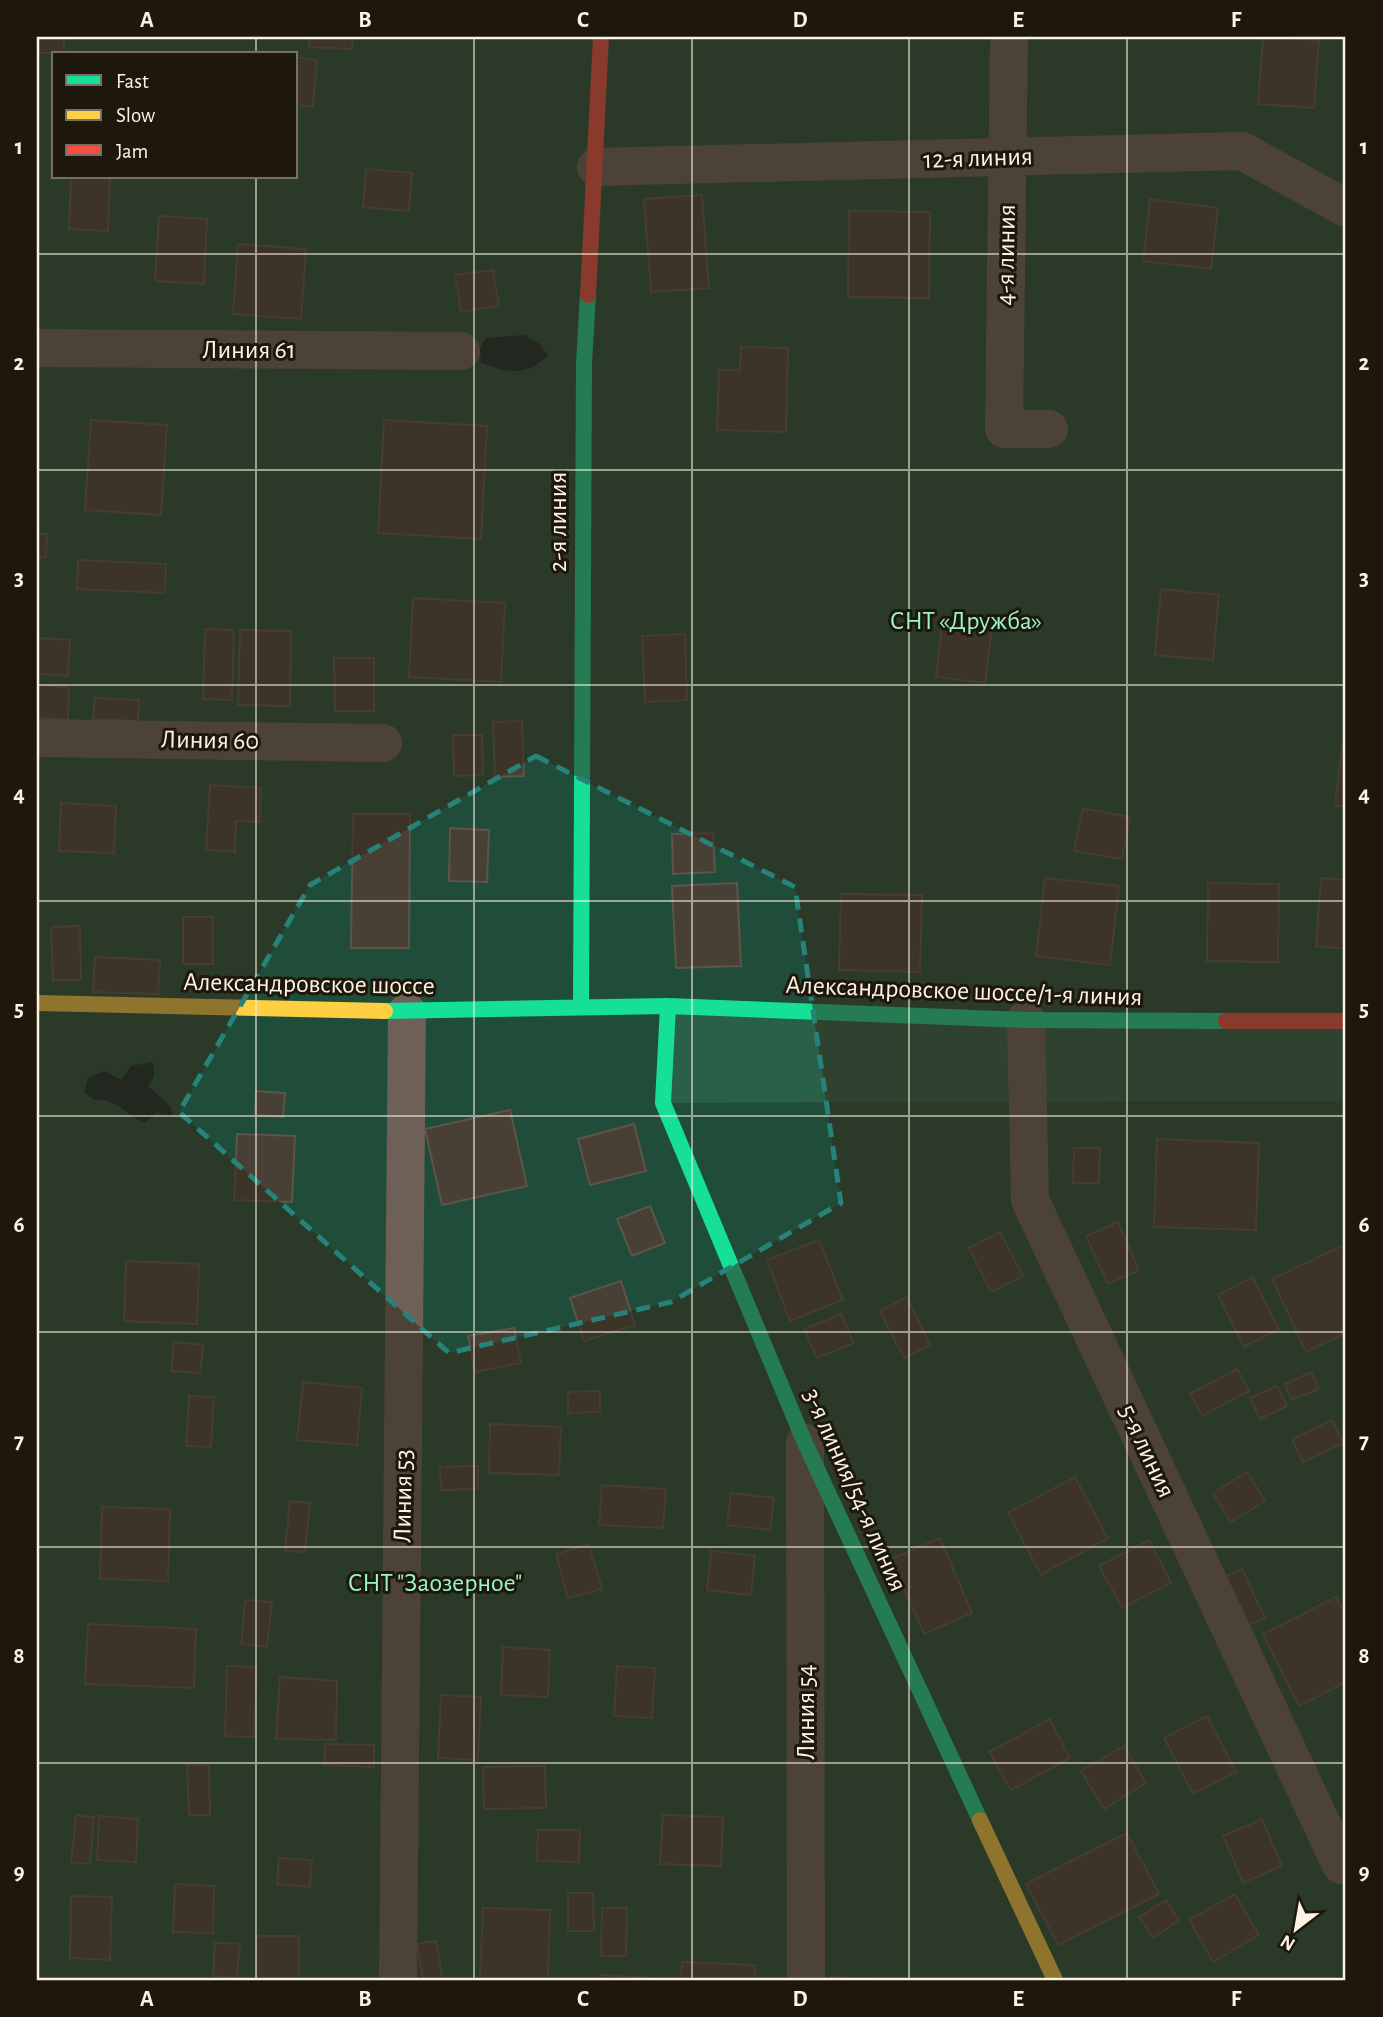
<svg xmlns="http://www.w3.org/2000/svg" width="1383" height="2017" font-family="'Alegreya Sans',sans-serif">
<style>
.green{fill:#204d39;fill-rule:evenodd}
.forest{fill:#2a6049}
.water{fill:#0e2426}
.building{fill:#484035;stroke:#5d5549;stroke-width:2}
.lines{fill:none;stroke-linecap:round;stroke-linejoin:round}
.street{stroke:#6e6057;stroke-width:38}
.fast{stroke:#16e098;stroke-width:16}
.slow{stroke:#ffcf43;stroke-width:16}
.jam{stroke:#f24e42;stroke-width:16}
.marked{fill:none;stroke:#27827a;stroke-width:5;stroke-dasharray:14 9;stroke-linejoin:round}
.grid{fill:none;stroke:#fdf3e3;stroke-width:2;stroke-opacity:0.55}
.labels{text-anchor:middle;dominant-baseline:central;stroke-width:6;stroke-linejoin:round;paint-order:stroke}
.street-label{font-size:26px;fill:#fdf3e3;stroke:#1e170b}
.park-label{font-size:26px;fill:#96f5cb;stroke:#1e170b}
.neatline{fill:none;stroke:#fdf3e3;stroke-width:2.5}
.grid-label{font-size:23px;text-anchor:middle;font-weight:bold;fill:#fdf3e3}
</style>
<rect width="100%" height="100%" fill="#332a1c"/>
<path class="green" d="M37 37H1346V1021L663 1103 1346 1101V1980H37ZM54 54H296V177H54Z"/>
<path class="forest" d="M668 1006 1346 1021V1101L663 1103Z"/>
<path class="water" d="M524 335 541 345 548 356C523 377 509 373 481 363L480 348 486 338Z
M153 1062 154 1076 148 1086 171 1107 172 1116 156 1113 144 1123C127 1114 114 1097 94 1100L84 1092 88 1078 105 1071 121 1080 131 1066Z"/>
<path class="building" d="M37 37H64V53H37Z
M310 37H353L352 49 309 47Z
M1263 37 1319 40 1314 108 1258 104Z
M296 57 317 60 313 107 296 105Z
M366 169 412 173 409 211 363 207Z
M71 177H110L108 231 69 229Z
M702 195 709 288 651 292 644 199Z
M1150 199 1218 208 1211 269 1143 261Z
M849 211 930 212 929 298 848 297Z
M159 216 207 219 204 284 155 281Z
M238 244 306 249 301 319 233 314Z
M493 270 499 306 461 312 455 275Z
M741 347 788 348 786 432 717 430 719 370H740Z
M91 420 167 425 161 515 85 510Z
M384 420 487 426 481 539 378 533Z
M37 534H47L46 558 37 557Z
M78 560 166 564 165 593 77 589Z
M1161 589 1219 595 1213 660 1155 655Z
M413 598 505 603 501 682 409 677Z
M942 622 992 628 985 683 936 677Z
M205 629 234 630 232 700 203 699Z
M240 630 291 631 290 706 238 705Z
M685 634 687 700 645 702 642 636Z
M37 638 70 640 68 676 37 674Z
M334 658H374V711H335Z
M37 685 69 687 68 720 37 718Z
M95 698 139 700 138 721 93 719Z
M522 721 524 776 495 777 493 722Z
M453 735H482L483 775 454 776Z
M1342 745H1346V807L1335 805Z
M210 785 261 788 260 822 236 821 235 852 206 850Z
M61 803 116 806 114 853 59 851Z
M1083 808 1130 817 1122 859 1074 851Z
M353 814H410L409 948H351Z
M450 828 489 830 487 882 449 881Z
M713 833 715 872 673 874 672 834Z
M1045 878 1119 886 1110 965 1036 956Z
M1321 878 1346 880V949L1316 946Z
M737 883 741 966 676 968 672 886Z
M1208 883 1279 884 1278 962 1207 961Z
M841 894 922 895 920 972 839 970Z
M183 917H213V964H183Z
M80 926 81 980H53L51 927Z
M95 957 160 960 158 994 93 992Z
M256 1091 285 1093 283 1117 255 1115Z
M510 1110 527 1186 442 1205 425 1129Z
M634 1124 646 1171 590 1185 578 1139Z
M237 1134 295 1136 292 1202 234 1200Z
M1157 1139 1259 1143 1256 1230 1154 1227Z
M1074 1148H1100L1099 1183H1073Z
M650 1206 665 1243 632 1256 617 1219Z
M1118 1222 1139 1270 1108 1284 1086 1236Z
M1000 1232 1023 1276 991 1292 969 1248Z
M819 1240 843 1300 790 1321 767 1260Z
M1346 1244V1333L1306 1352 1272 1279Z
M126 1261 199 1264 197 1324 124 1321Z
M1253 1277 1279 1329 1244 1347 1218 1295Z
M621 1281 635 1325 584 1341 570 1298Z
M907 1297 930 1345 904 1358 880 1311Z
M841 1314 854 1343 817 1358 804 1329Z
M514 1328 521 1363 475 1372 468 1336Z
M174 1342 203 1345 200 1373 171 1371Z
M1237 1369 1249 1391 1202 1416 1190 1394Z
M1311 1372 1319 1389 1292 1400 1285 1384Z
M303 1382 362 1388 357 1445 297 1440Z
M1277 1386 1287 1406 1260 1419 1250 1398Z
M600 1391V1412L568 1413V1392Z
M189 1396 214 1397 211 1447 186 1446Z
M1332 1420 1343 1443 1303 1462 1292 1439Z
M490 1424 561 1427 559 1475 489 1473Z
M478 1466V1489L441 1490 440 1467Z
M1247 1472 1265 1501 1231 1522 1213 1493Z
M1075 1477 1108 1538 1041 1575 1008 1513Z
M602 1485 666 1489 663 1528 599 1525Z
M731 1493 774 1498 770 1530 727 1525Z
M290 1501 310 1503 305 1552 285 1551Z
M102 1507 170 1509 168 1581 100 1579Z
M940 1538 972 1613 924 1634 891 1559Z
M1149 1540 1171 1583 1122 1608 1099 1566Z
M589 1544 602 1589 568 1598 556 1554Z
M711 1551 755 1556 751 1595 707 1590Z
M1242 1569 1265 1618 1244 1627 1222 1578Z
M1336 1597 1346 1617V1682L1299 1706 1263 1634Z
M245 1600 272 1602 267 1647 241 1644Z
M88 1624 196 1629 194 1688 85 1684Z
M503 1647 550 1650 548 1697 501 1695Z
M227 1666 256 1667 254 1737 225 1736Z
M617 1666 655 1668 652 1718 614 1716Z
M280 1677 337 1681 336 1740 276 1739Z
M441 1695 481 1697 478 1760 438 1758Z
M1207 1716 1236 1772 1193 1794 1164 1738Z
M1050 1719 1070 1758 1011 1790 989 1752Z
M325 1744 374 1745V1767L324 1765Z
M1124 1746 1146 1783 1104 1809 1081 1771Z
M187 1765H209L210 1815H189Z
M545 1766 546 1808 484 1809 483 1767Z
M76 1815 94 1817 90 1864 71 1862Z
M663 1815 723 1817 721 1866 660 1864Z
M99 1816 138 1819 136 1862 97 1860Z
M1262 1819 1282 1866 1243 1883 1223 1836Z
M538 1830H580L579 1862 537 1861Z
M1127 1833 1159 1894 1058 1945 1026 1884Z
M279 1858 312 1860 310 1887 277 1884Z
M175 1884 214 1886 213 1933 173 1932Z
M568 1893H593L594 1931H568Z
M1235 1894 1259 1935 1213 1962 1189 1920Z
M71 1896 112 1897 110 1960 70 1958Z
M1166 1900 1179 1920 1153 1938 1139 1917Z
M483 1908 550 1910 548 1980H480Z
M602 1908H627L626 1956H601Z
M257 1936H299V1980H257Z
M436 1941 443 1980H423L417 1944Z
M215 1943 240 1944 237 1978 213 1976Z
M682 1962 755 1965V1980H681Z
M600 1975 653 1978V1980H600Z
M830 1977 879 1979V1980H830Z"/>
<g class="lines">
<path class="street" d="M1009 37 1004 429H1049
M596 167 1242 151 1346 208
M37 348 461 351
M37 738 383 743
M1026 1020 1030 1200 1341 1865 1346 1862
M805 1443 806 1980
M398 1980 407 1012"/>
<path class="fast" d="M668 1006 663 1103 805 1443 980 1820
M581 1007 584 362 588 295
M385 1011 668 1006 1026 1020 1226 1021"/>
<path class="slow" d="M37 1003 385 1011
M980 1820 1055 1980"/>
<path class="jam" d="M588 295 601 37
M1226 1021H1346"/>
</g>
<path d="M0 0H1383V2017H0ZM536 756 795 887 841 1203 671 1302 449 1353 179 1112 310 885Z" fill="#332a1c" fill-opacity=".55" fill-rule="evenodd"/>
<path class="marked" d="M536 756 795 887 841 1203 671 1302 449 1353 179 1112 310 885Z"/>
<path class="grid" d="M256 37V54M474 37V1980M692 37V1980M909 37V1980M1127 37V1980M256 177V1980M37 254H1346M37 470H1346M37 685H1346M37 901H1346M37 1116H1346M37 1332H1346M37 1547H1346M37 1763H1346"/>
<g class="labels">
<g class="street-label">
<text transform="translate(978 158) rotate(-2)">12-я линия</text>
<text transform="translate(1006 255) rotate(-89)">4-я линия</text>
<text x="249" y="350">Линия 61</text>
<text transform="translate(558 522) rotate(-90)">2-я линия</text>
<text transform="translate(210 740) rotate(1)">Линия 60</text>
<text transform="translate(309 984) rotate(1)">Александровское шоссе</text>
<text transform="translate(964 991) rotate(2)">Александровское шоссе/1-я линия</text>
<text transform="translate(1147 1451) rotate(65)">5-я линия</text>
<text transform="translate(855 1490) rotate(66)">3-я линия/54-я линия</text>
<text transform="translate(403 1496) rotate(-89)">Линия 53</text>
<text transform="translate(806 1712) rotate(-90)">Линия 54</text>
</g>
<g class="park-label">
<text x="966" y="621">СНТ «Дружба»</text>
<text x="435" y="1583">СНТ "Заозерное"</text>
</g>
</g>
<rect width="1383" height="2017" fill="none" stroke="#1e170b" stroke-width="77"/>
<rect x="52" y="52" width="245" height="126" fill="#1e170b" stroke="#776f61" stroke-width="2"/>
<rect x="66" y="75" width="35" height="10" fill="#16e098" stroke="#776f61" stroke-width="2"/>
<text x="116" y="88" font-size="21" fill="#fdf3e3">Fast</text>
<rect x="66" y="110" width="35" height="10" fill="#ffcf43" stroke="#776f61" stroke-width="2"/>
<text x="116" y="122" font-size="21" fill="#fdf3e3">Slow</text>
<rect x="66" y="145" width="35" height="10" fill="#f24e42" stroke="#776f61" stroke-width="2"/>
<text x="116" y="158" font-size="21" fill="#fdf3e3">Jam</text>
<g transform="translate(1296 1929) rotate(211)" stroke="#1e170b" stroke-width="5" paint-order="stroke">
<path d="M0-5L12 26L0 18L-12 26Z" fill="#fdf3e3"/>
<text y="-10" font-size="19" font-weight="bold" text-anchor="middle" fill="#fdf3e3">N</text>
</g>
<rect x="38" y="38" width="1306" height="1941" class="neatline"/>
<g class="grid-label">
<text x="147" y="27">A</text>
<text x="365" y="27">B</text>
<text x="583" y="27">C</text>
<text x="800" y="27">D</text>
<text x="1018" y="27">E</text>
<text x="1236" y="27">F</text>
<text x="19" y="154">1</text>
<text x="1364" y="154">1</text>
<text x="19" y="370">2</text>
<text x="1364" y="370">2</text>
<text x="19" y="585">3</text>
<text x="1364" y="585">3</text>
<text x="19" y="801">4</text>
<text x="1364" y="801">4</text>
<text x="19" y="1016">5</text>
<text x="1364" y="1016">5</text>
<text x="19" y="1232">6</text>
<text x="1364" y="1232">6</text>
<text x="19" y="1448">7</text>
<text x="1364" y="1448">7</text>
<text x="19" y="1663">8</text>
<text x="1364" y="1663">8</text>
<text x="19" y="1879">9</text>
<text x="1364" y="1879">9</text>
<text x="147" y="2006">A</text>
<text x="365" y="2006">B</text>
<text x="583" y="2006">C</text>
<text x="800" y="2006">D</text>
<text x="1018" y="2006">E</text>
<text x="1236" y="2006">F</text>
</g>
</svg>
